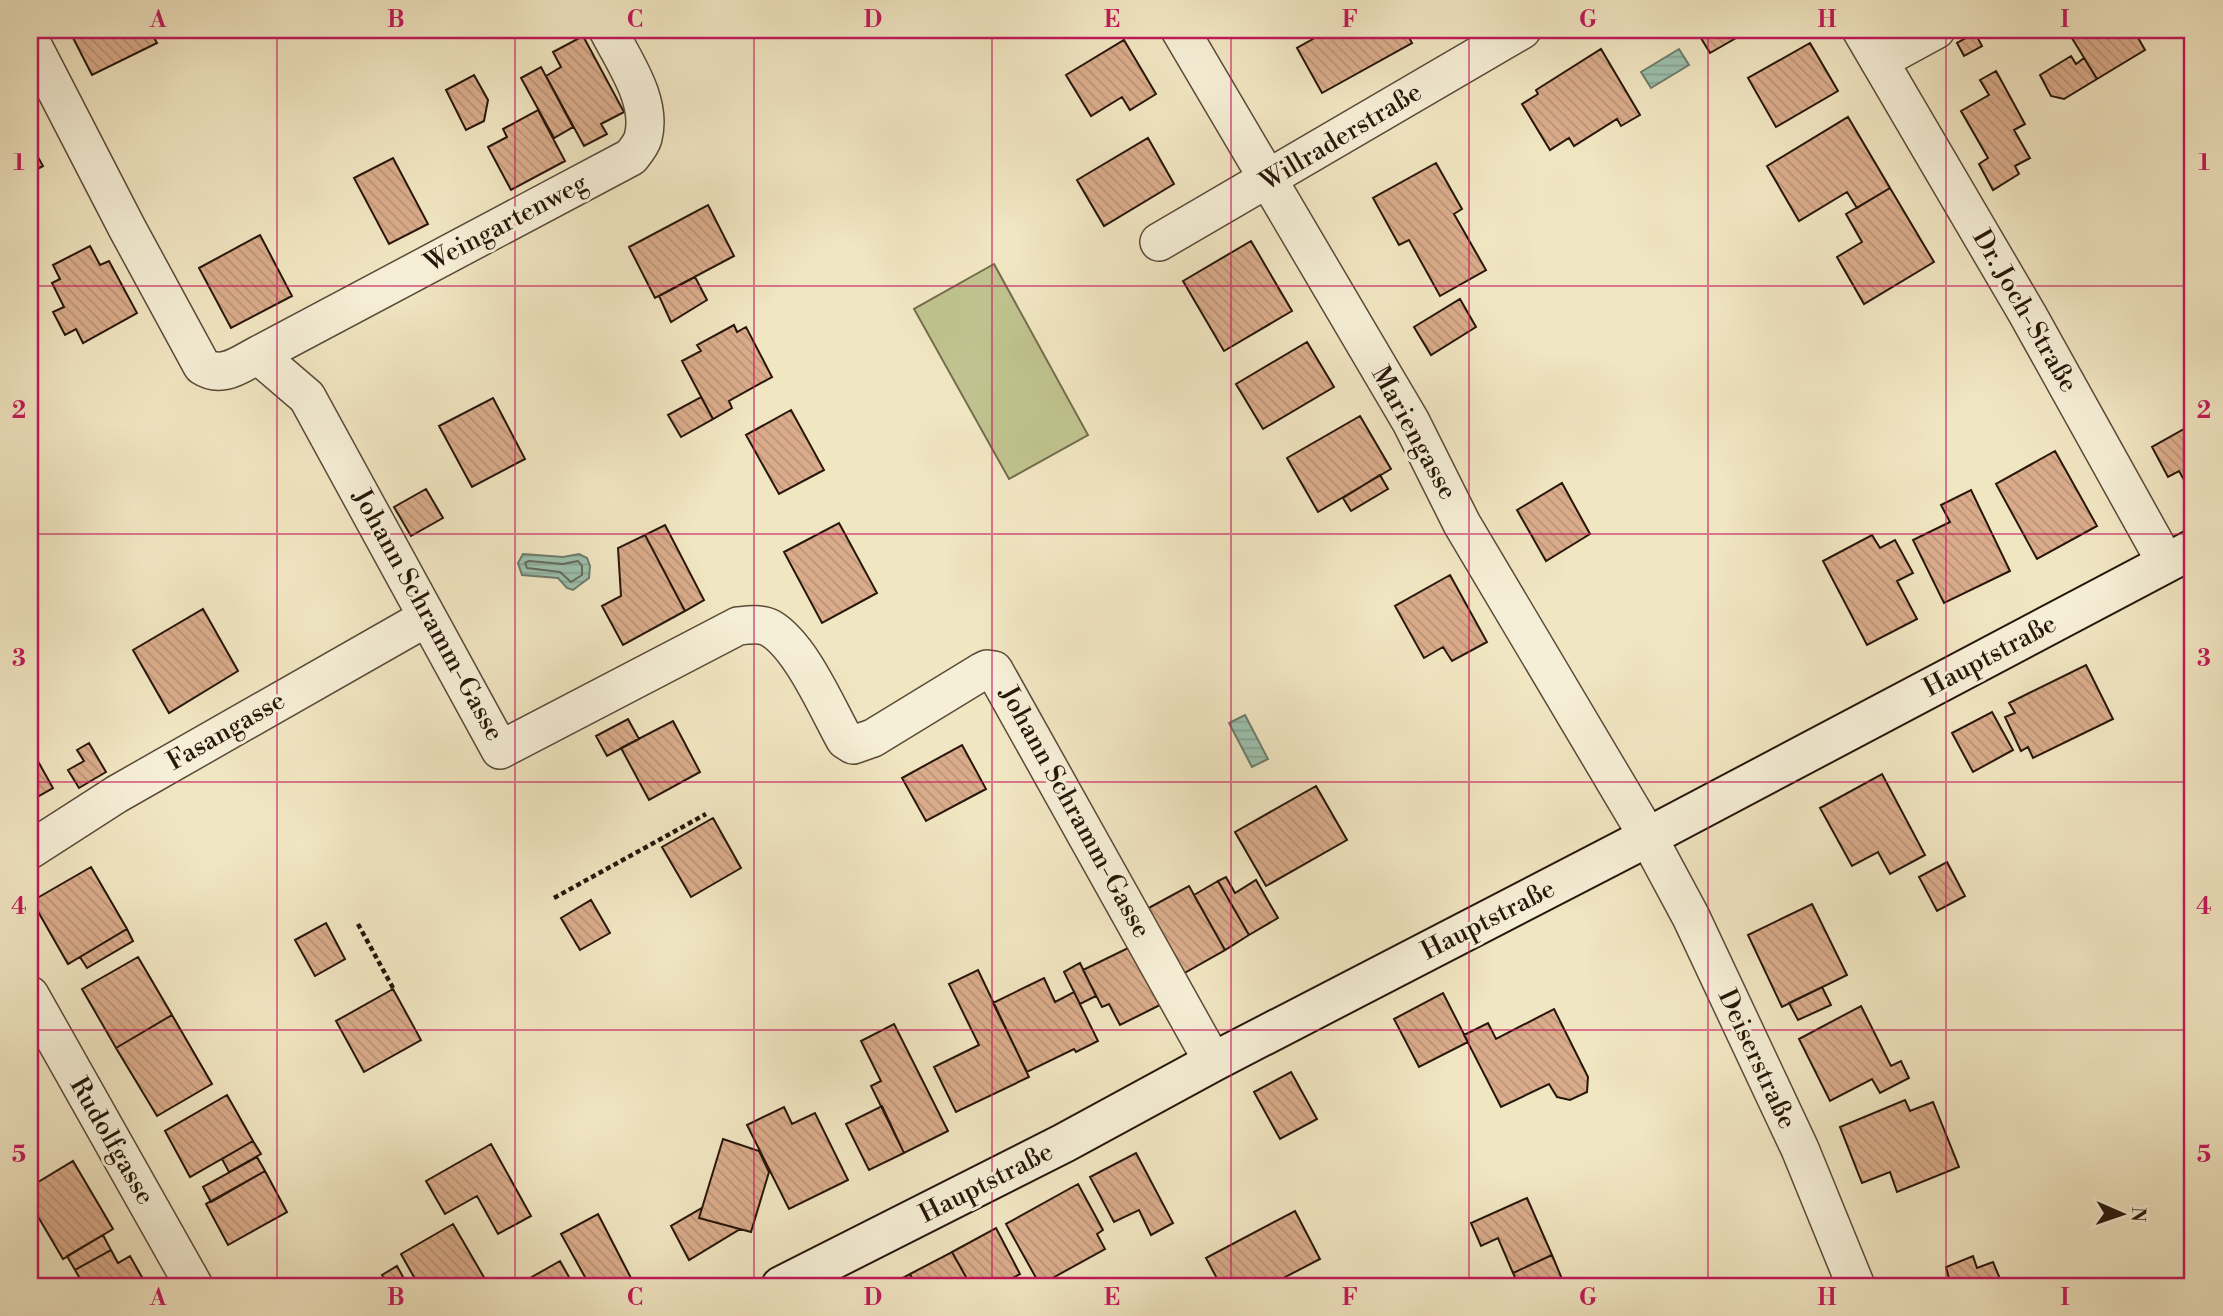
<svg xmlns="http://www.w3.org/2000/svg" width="2223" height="1316" font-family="'Libre Bodoni',serif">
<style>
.green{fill:#c0c38f;stroke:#746c4c;stroke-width:2}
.water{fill:url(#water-rules);stroke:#6d7c6c;stroke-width:2}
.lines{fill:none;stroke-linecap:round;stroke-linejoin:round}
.shore{stroke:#626b5c;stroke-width:2}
.building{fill:url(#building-back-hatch);stroke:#27160a;stroke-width:2}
.minor-casing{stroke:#5a4a38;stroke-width:40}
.secondary-casing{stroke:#27160a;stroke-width:42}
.path{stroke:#27160a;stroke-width:4.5;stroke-dasharray:5 3.5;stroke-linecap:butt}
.minor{stroke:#f6efd7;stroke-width:37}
.secondary{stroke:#f6efd7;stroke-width:38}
.grid{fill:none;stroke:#c2185b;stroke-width:2;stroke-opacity:0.55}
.labels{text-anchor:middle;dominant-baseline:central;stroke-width:6;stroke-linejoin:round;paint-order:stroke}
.street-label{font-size:26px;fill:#27160a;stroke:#f6efd7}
.neatline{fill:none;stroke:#c2185b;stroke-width:2.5}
.grid-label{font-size:23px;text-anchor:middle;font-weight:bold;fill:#c2185b}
</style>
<defs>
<pattern id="water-rules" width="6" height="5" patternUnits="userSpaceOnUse" patternTransform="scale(1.75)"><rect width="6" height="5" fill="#9cc0ad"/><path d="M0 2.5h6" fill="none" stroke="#86a494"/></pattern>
<pattern id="building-back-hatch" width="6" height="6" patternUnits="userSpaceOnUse" patternTransform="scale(1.75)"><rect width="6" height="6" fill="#daac8b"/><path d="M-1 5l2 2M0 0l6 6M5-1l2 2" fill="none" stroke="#bb9377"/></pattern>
</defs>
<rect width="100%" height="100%" fill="#f1e6c2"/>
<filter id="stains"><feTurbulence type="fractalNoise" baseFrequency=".00286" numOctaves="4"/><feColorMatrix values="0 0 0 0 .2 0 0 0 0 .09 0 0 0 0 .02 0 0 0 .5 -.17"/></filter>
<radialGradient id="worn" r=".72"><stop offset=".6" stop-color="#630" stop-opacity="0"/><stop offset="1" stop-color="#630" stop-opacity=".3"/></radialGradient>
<path class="green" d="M994 264 1088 435 1009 479 914 309Z"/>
<path class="water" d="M1679 49 1689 65 1651 88 1641 72Z
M523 554 563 557 579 554 587 558 590 566 589 578 573 590 567 588 558 578 522 575 518 563Z
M1245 715 1268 759 1252 767 1229 723Z"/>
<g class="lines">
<path class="shore" d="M529 561 563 564 578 561 582 566V575L571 582 560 572 527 568 525 563Z"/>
</g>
<path class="building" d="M69 30H150L157 43 92 75Z
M1329 30H1405L1412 43 1322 93 1297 48Z
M1696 30H1750L1710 53Z
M2067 30H2139L2142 34 2137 36 2145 50 2097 79Z
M1975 33 1982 46 1964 56 1957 43Z
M583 36 624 112 601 124 607 134 584 146 546 76 561 67 553 52Z
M1124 40 1156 94 1130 110 1122 97 1091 116 1066 75Z
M1810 43 1838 91 1776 127 1748 78Z
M1601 49 1640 115 1621 126 1617 119 1574 146 1569 138 1550 150 1522 104 1538 94 1536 90Z
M2071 56 2076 64 2084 58 2097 79 2064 99 2051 96 2040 75Z
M541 67 573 127 554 138 521 78Z
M1996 71 2025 124 2014 130 2030 158 2015 166 2019 174 1993 190 1979 164 1988 158 1961 111 1989 95 1980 80Z
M474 75 488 100 484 121 466 130 446 90Z
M538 110 565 161 511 190 488 147 507 137 503 129Z
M1848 117 1890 188 1857 208 1847 192 1799 221 1767 166Z
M1148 138 1174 184 1104 226 1077 180Z
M30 143 43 166 30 173Z
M393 158 428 224 389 244 354 178Z
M1436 163 1462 209 1454 214 1486 270 1440 296 1409 240 1399 245 1373 198Z
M1890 188 1934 262 1864 304 1837 257 1862 242 1846 214Z
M708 205 734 256 655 298 629 247Z
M260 235 292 296 231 328 199 268Z
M1251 241 1292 311 1224 351 1183 281Z
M90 246 100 265 109 261 137 313 83 343 76 329 65 335 53 312 64 307 52 283 60 279 53 265Z
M695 277 707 300 671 322 659 296Z
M1460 299 1476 327 1431 355 1414 327Z
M734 325 737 332 746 327 772 377 729 401 732 408 713 419 682 361 701 351 697 345Z
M1307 342 1334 387 1263 429 1236 384Z
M701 397 713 419 681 437 668 415Z
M493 398 525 459 472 487 439 426Z
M791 410 824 470 779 494 746 435Z
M1360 416 1391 469 1318 512 1287 458Z
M2193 424V481L2187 485 2179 471 2168 477 2152 447Z
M2055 451 2097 526 2037 559 1996 484Z
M1380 475 1388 489 1351 511 1343 498Z
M1562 483 1590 534 1546 561 1517 510Z
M426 489 443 518 411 536 394 507Z
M1971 490 2010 571 1944 603 1913 540 1950 522 1941 505Z
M839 523 877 593 822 623 784 552Z
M665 525 704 600 685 611 645 535Z
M645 535 685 611 623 645 602 606 621 596 618 548Z
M1872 535 1880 548 1895 540 1913 573 1897 581 1917 619 1867 645 1823 561Z
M1450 575 1487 642 1452 661 1443 647 1424 658 1395 606Z
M203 609 238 671 169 713 133 650Z
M2086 665 2113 719 2033 758 2028 747 2021 751 2005 717 2015 713 2009 703Z
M1992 712 2013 750 1973 772 1952 733Z
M628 719 639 739 607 756 596 736Z
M673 721 700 772 649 800 621 748Z
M89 743 106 772 79 788 68 770 84 761 77 750Z
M962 745 986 789 926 821 902 778Z
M30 747 53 788 30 801Z
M1882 774 1925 855 1890 874 1878 852 1852 866 1820 808Z
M1316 786 1347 840 1266 886 1235 832Z
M713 818 741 868 691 897 662 847Z
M1947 862 1965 896 1937 911 1919 877Z
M91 867 127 929 68 964 32 901Z
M1226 877 1235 893 1256 880 1278 918 1249 935 1218 881Z
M1218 881 1249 935 1225 950 1194 895Z
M1189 886 1225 950 1181 975 1145 910Z
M591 900 610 933 580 950 561 918Z
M1812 904 1847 975 1782 1007 1748 935Z
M326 923 345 959 315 976 295 940Z
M127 929 133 941 87 968 80 957Z
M1130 947 1160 1005 1120 1025 1109 1004 1102 1007 1083 970Z
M138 957 172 1015 116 1048 82 989Z
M1080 963 1096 996 1080 1004 1064 972Z
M978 970 1029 1077 956 1112 934 1067 979 1045 949 984Z
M1044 978 1055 1002 1074 992 1098 1041 1076 1052 1074 1049 1027 1072 993 1003Z
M1822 987 1831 1005 1798 1020 1789 1003Z
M393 989 421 1040 364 1072 336 1021Z
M1443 993 1468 1042 1419 1067 1394 1019Z
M1861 1006 1891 1066 1901 1061 1909 1078 1880 1093 1872 1079 1830 1101 1799 1039Z
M1554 1009 1588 1077 1587 1092 1570 1100 1557 1097 1549 1084 1501 1107 1464 1035 1488 1023 1496 1039Z
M172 1015 212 1084 157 1116 116 1048Z
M894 1024 948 1131 904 1153 871 1086 881 1081 861 1041Z
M1291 1072 1317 1119 1280 1139 1254 1092Z
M227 1095 253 1141 190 1177 165 1131Z
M1905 1100 1910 1111 1933 1102 1959 1167 1897 1192 1890 1172 1862 1183 1840 1127Z
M882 1106 904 1153 869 1170 846 1124Z
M784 1107 792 1124 815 1113 848 1180 789 1209 747 1125Z
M723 1139 759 1151 769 1172 751 1232 699 1218Z
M253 1141 261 1154 229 1172 222 1159Z
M491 1144 531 1216 498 1234 477 1196 445 1214 426 1181Z
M1136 1153 1173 1223 1151 1235 1139 1210 1114 1222 1090 1177Z
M257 1157 265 1171 211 1202 203 1187Z
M73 1161 113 1229 63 1259 30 1203V1187Z
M265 1171 287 1212 228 1245 206 1204Z
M1078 1184 1103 1230 1097 1234 1105 1249 1040 1285 1006 1224Z
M1527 1198 1552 1255 1513 1273 1498 1238 1481 1246 1471 1223Z
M702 1208 699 1218 740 1229 689 1260 671 1226Z
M1295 1211 1320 1259 1268 1286H1221L1206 1258Z
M598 1214 632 1280 621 1286H590L561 1234Z
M453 1224 489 1286H419L401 1254Z
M996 1228 1020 1274 998 1286H971L952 1252Z
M103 1235 111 1250 75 1270 67 1256Z
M111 1250 118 1263 130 1256 147 1286H76L82 1282 75 1270Z
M952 1252 971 1286H916L910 1274Z
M1552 1255 1565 1286H1519L1513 1273Z
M1973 1256 1977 1268 1993 1262 2003 1286H1951L1946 1267Z
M560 1261 574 1286H516Z
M397 1266 408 1286H389L382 1275Z
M910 1274 916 1286H887Z"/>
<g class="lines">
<defs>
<path id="minor" d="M1180 30 1411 422 1462 524 1648 837 1691 917 1800 1149 1856 1286
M1861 30 2028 315 2166 563
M30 40 127 228 202 366C222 379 239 365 258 355L307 397 500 750 738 626C747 625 761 623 770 628 801 646 827 708 845 740L853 745 873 738 981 672 987 669 994 670 1213 1062
M1879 61 1936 30
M1159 242 1522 30
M258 355 631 157C635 152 641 145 643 138 653 101 624 62 608 30
M30 850 117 794 426 618
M30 995 194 1286"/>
<path id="secondary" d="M781 1286 1064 1143 1213 1062 1648 837 2193 549"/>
</defs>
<use href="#minor" class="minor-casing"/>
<use href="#secondary" class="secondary-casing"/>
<path class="path" d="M554 898 706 814
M358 924 393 988"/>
<use href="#minor" class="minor"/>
<use href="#secondary" class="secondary"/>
</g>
<path class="grid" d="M277 30V1286M515 30V1286M754 30V1286M992 30V1286M1231 30V1286M1469 30V1286M1708 30V1286M1946 30V1286M30 286H2193M30 534H2193M30 782H2193M30 1030H2193"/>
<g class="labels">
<g class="street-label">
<text transform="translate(1341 137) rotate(-31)">Willraderstraße</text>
<text transform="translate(506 223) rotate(-28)">Weingartenweg</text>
<text transform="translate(2025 311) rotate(60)">Dr. Joch-Straße</text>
<text transform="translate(1414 433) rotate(61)">Mariengasse</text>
<text transform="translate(428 615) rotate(61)">Johann Schramm-Gasse</text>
<text transform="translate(1990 656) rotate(-28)">Hauptstraße</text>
<text transform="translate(226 731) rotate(-30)">Fasangasse</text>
<text transform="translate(1075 812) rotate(61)">Johann Schramm-Gasse</text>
<text transform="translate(1488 920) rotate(-27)">Hauptstraße</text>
<text transform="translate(1757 1059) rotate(65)">Deiserstraße</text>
<text transform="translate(112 1141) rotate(60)">Rudolfgasse</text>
<text transform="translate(986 1183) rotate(-27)">Hauptstraße</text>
</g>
</g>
<rect width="2223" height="1316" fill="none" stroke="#f1e6c2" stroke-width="77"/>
<g transform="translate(2122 1214) rotate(92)" stroke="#f6efd7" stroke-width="5" paint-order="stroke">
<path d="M0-5L12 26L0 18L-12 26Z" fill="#27160a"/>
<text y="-10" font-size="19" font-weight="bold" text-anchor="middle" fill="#27160a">N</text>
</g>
<rect x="38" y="38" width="2146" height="1240" class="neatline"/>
<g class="grid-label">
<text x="158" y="27">A</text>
<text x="396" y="27">B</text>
<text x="635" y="27">C</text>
<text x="873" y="27">D</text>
<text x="1112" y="27">E</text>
<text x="1350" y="27">F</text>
<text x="1588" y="27">G</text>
<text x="1827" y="27">H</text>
<text x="2065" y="27">I</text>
<text x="19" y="170">1</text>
<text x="2204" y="170">1</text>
<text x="19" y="418">2</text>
<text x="2204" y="418">2</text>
<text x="19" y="666">3</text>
<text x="2204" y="666">3</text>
<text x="19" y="914">4</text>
<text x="2204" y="914">4</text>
<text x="19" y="1162">5</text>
<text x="2204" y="1162">5</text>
<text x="158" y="1305">A</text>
<text x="396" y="1305">B</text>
<text x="635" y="1305">C</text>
<text x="873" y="1305">D</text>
<text x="1112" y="1305">E</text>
<text x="1350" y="1305">F</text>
<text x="1588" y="1305">G</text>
<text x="1827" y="1305">H</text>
<text x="2065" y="1305">I</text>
</g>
<rect width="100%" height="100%" filter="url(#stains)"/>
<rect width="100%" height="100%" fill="url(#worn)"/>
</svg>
